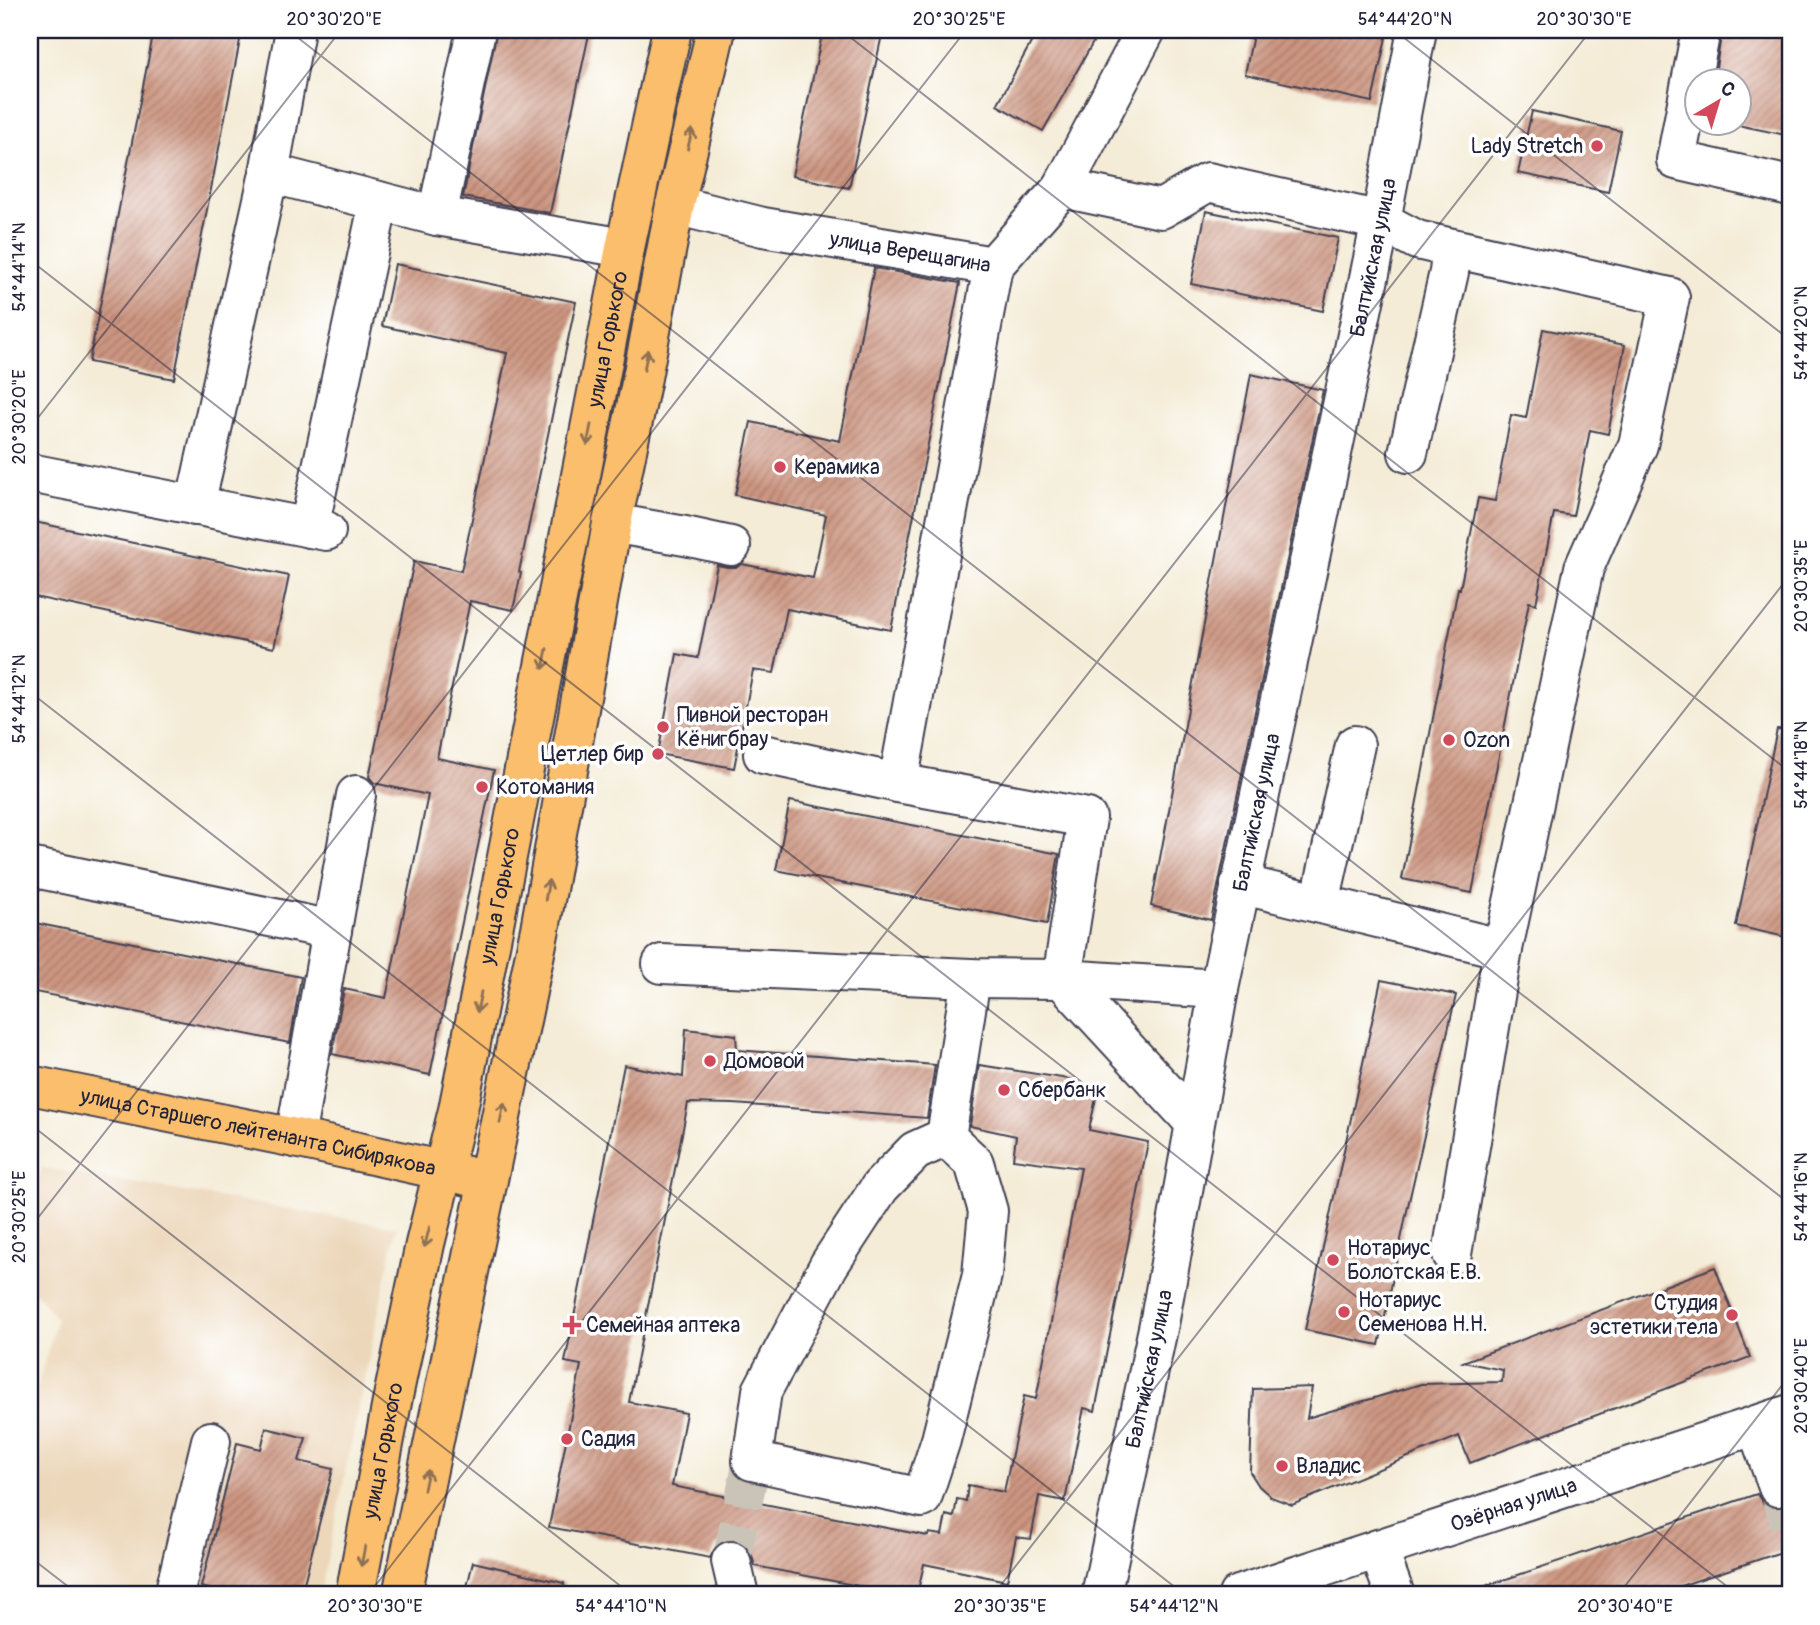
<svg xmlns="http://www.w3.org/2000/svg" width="1820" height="1625" font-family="Pangolin,sans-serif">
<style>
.built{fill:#ecd7ba}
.building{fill:url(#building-hatch)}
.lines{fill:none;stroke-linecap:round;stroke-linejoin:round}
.minor-tunnel{stroke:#cac4b8;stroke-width:38;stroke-dasharray:38 19;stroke-linecap:butt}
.minor-casing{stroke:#424052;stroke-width:42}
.major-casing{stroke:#424052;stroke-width:42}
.minor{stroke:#fff;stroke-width:38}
.major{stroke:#fabe6d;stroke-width:38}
.oneway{stroke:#8e7054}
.ticks{fill:none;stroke:#22223b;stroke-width:2;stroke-opacity:0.45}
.poi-dot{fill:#d1495b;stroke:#fff;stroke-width:2.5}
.labels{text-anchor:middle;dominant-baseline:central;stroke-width:7;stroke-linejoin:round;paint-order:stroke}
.poi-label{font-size:21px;fill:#22223b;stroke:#fff;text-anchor:start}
.street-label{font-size:21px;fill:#22223b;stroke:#fff}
.neatline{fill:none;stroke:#22223b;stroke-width:2.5}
.ticks-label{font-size:18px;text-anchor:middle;fill:#22223b}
</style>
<defs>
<pattern id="building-hatch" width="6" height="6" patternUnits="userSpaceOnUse" patternTransform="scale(1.75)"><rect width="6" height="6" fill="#cd9681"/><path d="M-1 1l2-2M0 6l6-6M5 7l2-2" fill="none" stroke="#a67a6b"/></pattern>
</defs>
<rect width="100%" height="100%" fill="#fff"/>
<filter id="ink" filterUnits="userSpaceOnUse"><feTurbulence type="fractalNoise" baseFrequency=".0143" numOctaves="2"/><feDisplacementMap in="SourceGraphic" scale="14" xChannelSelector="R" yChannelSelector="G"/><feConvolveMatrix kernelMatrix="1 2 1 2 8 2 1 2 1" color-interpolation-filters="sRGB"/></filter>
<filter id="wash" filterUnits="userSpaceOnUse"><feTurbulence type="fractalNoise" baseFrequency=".00686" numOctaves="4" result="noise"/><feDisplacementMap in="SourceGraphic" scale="28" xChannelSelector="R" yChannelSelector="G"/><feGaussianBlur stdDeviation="1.57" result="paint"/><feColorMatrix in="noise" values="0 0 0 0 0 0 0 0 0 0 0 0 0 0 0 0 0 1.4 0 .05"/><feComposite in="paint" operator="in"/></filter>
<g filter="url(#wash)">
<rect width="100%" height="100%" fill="#f4ecd7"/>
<path class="built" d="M42 1168 396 1227 320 1595H30V1412L57 1319 30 1285V1206Z"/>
<g id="blocks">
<path class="building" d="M154 30H242L174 379 89 362Z
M497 30H590L550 213 463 197Z
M823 30H883L849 188 792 176Z
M1038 30H1100L1043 131 997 105Z
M1254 30H1372L1387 33 1372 102 1245 74Z
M1722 30H1790V136L1723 122H1740V80H1714Z
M1532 111 1621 131 1608 192 1518 173Z
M1206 211 1338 238 1323 311 1191 284Z
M395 264 576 302 519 572 521 573 513 610 470 601 437 758 494 770 430 1075 332 1054 344 989 386 998 428 795 374 783 369 777 414 561 461 571 507 353 382 326Z
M874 268 960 283 891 630 787 609 774 673 753 670 734 768 658 754 677 654 698 658 717 565 727 567H737L742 564 813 578 826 515 735 495 751 422 840 441Z
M1543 329 1625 345 1608 434 1590 430 1573 516 1554 513 1536 604 1529 602 1472 893 1402 879 1458 588 1460 589 1478 498 1495 501 1511 415 1526 418Z
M1251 374 1323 390 1211 920 1151 906Z
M30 521 289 576 274 648 30 596Z
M1777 729 1790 730V938L1736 926Z
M790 801 1059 854 1047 924 776 870Z
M30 922 301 977 290 1043 30 991Z
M1381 980 1456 995 1408 1206 1379 1345 1305 1330Z
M686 1029 736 1035 737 1050 935 1065 927 1118 733 1104 688 1103 629 1402 686 1413 672 1486 928 1536 929 1533 942 1535 946 1515 954 1517 957 1499 966 1501 968 1485 1004 1492 1024 1396 1036 1399 1081 1168 1013 1159 1016 1136 970 1126 979 1065 1075 1080 1073 1095 1096 1098 1089 1130 1148 1142 1095 1411 1084 1408 1065 1501 1039 1496 1031 1539 1016 1537 1007 1581 924 1564 917 1595H905L755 1566 752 1556 747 1547 737 1540H727L717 1545 710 1558 549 1527 581 1365 565 1362 624 1065 683 1077Z
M1715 1267 1750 1357 1470 1463 1459 1436 1292 1505 1271 1497 1259 1486 1250 1472 1253 1389 1312 1387 1307 1418 1421 1384 1502 1382 1503 1370 1463 1362Z
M266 1428 306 1438 299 1461 333 1469 301 1595H231L201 1587 237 1443 261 1449Z
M1757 1494 1763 1503 1773 1508H1785L1790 1504V1549L1654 1595H1475L1474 1590Z
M473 1562 564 1583 563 1595H465Z"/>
</g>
</g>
<g filter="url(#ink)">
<use href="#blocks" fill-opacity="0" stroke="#424052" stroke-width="2"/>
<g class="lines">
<path class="minor-tunnel" d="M1778 1487 1790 1525
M731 1561 752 1461"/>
<defs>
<g id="minor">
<path d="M295 30 269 173 437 216 625 248"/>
<path d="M1701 30 1676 160 1790 186"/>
<path d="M1062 188 1161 209 1208 182 1381 221 1417 240 1670 297 1638 445 1584 568 1503 949"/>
<path id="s1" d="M675 205 763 227 993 266 1062 188 1146 30"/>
<path d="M437 216 476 30"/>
<path d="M993 266 898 783 1087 818 1062 979 1194 1122"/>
<path d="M1408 453 1449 272 1452 248"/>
<path d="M30 473 326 531"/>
<path d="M195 506 269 173"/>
<path d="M612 523 685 536 731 546"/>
<path d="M309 528 379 201"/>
<path d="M763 754 898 783"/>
<path d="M30 867 332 930 356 795"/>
<path d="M1240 884 1503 949 1452 1254"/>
<path d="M1320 903 1355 745"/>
<path d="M662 964 971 978 1062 979 1219 989"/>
<path d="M946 1137 974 1163 988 1211 982 1275 941 1440 922 1498 752 1461 762 1391 829 1265 880 1187 915 1151 946 1137 971 978"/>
<path d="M295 1138 332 930"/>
<path d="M1756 1425 1778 1487"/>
<path d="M1378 1549 1395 1595"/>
<path d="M731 1561 739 1595"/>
<path d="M174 1595 211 1441"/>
<path id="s2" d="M1101 1595 1160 1319 1219 989 1381 221 1417 30"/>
<path id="s3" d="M1238 1595 1790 1414"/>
</g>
<g id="major">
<path id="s4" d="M30 1085 295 1138 468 1176"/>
<path id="s5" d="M355 1595 393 1397 425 1244 458 1110 625 248 672 30"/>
<path d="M402 1595 540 929 612 523 642 378 675 205 716 30"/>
</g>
</defs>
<use href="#minor" class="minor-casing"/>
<use href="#major" class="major-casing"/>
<use href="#minor" class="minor"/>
<use href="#major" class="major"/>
</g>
<defs><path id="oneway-shaft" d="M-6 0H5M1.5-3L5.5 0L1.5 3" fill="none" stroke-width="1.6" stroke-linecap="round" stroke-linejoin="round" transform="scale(1.75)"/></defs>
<g class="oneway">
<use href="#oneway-shaft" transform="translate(690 139) rotate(-77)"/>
<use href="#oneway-shaft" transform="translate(646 360) rotate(-79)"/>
<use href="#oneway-shaft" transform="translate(589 435) rotate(101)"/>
<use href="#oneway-shaft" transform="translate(545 659) rotate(101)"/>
<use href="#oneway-shaft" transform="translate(547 890) rotate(-80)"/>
<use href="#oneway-shaft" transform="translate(479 1002) rotate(101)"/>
<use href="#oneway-shaft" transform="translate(502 1113) rotate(-78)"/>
<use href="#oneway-shaft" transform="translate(427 1237) rotate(104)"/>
<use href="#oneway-shaft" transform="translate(426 1480) rotate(-78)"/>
<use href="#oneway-shaft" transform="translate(363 1556) rotate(101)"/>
</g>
</g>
<path class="ticks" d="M288 30 1790 1204M841 30 1790 772M1394 30 1790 340M30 260 1738 1595M30 428 341 30M30 692 1185 1595M30 1124 632 1595M30 1228 966 30M30 1557 79 1595M368 1595 1591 30M993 1595 1790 575M1618 1595 1790 1375"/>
<g class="poi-dot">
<circle cx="1597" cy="146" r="7"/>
<circle cx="780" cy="467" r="7"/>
<circle cx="663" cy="727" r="7"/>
<circle cx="1449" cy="740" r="7"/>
<circle cx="658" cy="754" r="7"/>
<circle cx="482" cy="787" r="7"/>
<circle cx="710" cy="1061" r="7"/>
<circle cx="1004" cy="1090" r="7"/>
<circle cx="1333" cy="1260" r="7"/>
<circle cx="1344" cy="1312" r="7"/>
<circle cx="1732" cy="1315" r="7"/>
<path d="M568.5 1314.5h7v7h7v7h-7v7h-7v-7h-7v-7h7z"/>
<circle cx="567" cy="1439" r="7"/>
<circle cx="1282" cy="1466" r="7"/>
</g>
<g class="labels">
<g class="poi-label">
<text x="1583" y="146" text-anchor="end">Lady Stretch</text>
<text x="794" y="467">Керамика</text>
<text x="677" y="715">Пивной ресторан<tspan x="677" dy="24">Кёнигбрау</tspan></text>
<text x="1463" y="740">Ozon</text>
<text x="644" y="754" text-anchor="end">Цетлер бир</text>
<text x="496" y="787">Котомания</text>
<text x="724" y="1061">Домовой</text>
<text x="1018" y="1090">Сбербанк</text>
<text x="1347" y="1248">Нотариус<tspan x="1347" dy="24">Болотская Е.В.</tspan></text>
<text x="1358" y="1300">Нотариус<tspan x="1358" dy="24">Семенова Н.Н.</tspan></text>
<text x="1718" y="1303" text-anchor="end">Студия<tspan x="1718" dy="24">эстетики тела</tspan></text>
<text x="586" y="1325">Семейная аптека</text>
<text x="581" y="1439">Садия</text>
<text x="1296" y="1466">Владис</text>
</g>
<g class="street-label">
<text stroke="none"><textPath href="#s1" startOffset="240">улица Верещагина</textPath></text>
<text stroke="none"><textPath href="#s2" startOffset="1365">Балтийская улица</textPath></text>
<text stroke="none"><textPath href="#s5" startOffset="1281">улица Горького</textPath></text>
<text stroke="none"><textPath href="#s2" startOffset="798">Балтийская улица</textPath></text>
<text stroke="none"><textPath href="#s5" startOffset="714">улица Горького</textPath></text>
<text stroke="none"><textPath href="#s4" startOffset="233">улица Старшего лейтенанта Сибирякова</textPath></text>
<text stroke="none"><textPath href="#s2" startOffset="231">Балтийская улица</textPath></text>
<text stroke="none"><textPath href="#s5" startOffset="147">улица Горького</textPath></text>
<text stroke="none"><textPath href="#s3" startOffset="290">Озёрная улица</textPath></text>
</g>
</g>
<rect width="1820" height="1625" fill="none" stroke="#fff" stroke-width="77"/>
<g transform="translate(1718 102) rotate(38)"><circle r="33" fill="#ffffff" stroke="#a7a7b1" stroke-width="2"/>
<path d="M0-5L12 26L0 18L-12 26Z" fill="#d1495b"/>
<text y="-10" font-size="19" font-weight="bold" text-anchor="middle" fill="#22223b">С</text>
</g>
<rect x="38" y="38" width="1744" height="1548" class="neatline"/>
<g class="ticks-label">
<text x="334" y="25">20°30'20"E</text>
<text x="959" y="25">20°30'25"E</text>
<text x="1405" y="25">54°44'20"N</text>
<text x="1584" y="25">20°30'30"E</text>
<text transform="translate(19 267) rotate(-90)" y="6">54°44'14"N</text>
<text transform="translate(1801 333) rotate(-90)" y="6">54°44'20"N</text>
<text transform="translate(19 417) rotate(-90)" y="6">20°30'20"E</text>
<text transform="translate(1801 586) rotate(-90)" y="6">20°30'35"E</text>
<text transform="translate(19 699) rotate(-90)" y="6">54°44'12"N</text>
<text transform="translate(1801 765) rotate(-90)" y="6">54°44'18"N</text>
<text transform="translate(1801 1197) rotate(-90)" y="6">54°44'16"N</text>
<text transform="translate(19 1217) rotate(-90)" y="6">20°30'25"E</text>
<text transform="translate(1801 1386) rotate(-90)" y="6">20°30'40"E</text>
<text x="375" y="1612">20°30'30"E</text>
<text x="621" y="1612">54°44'10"N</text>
<text x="1000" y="1612">20°30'35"E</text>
<text x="1174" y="1612">54°44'12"N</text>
<text x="1625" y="1612">20°30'40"E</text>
</g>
</svg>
